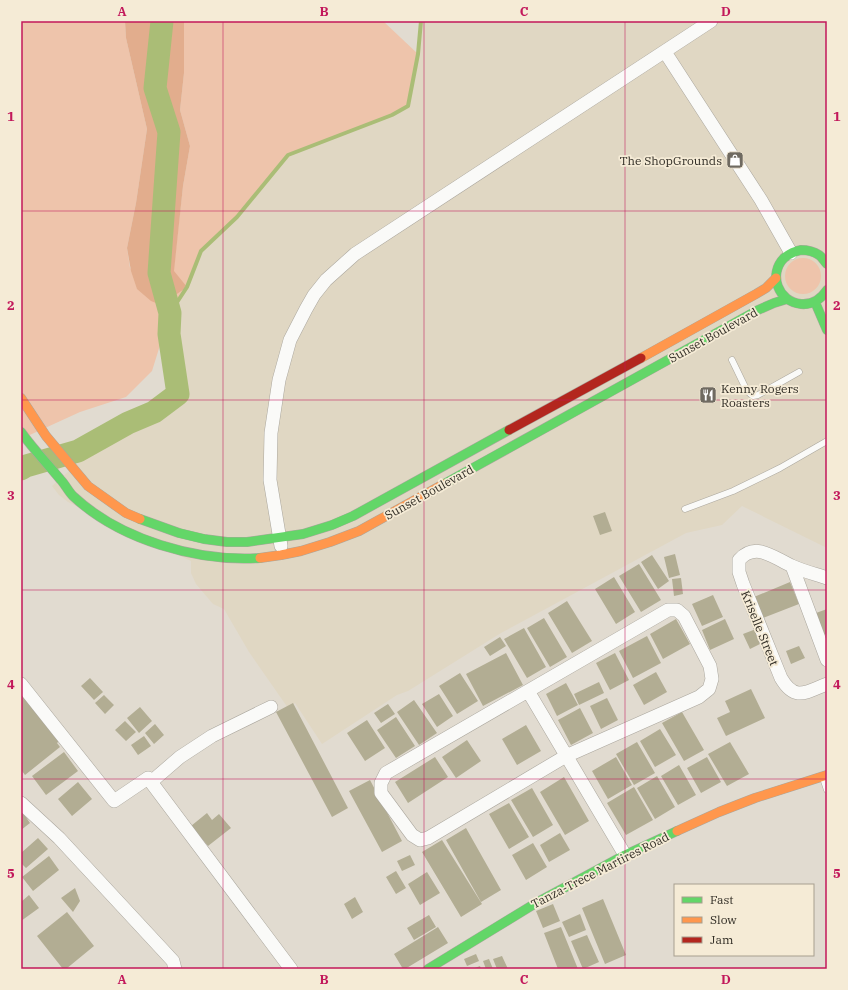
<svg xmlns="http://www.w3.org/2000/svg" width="848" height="990" font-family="'IBM Plex Serif',serif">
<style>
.built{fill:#e0d7c3}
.green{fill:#eec4ab}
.forest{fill:#e2ad8d}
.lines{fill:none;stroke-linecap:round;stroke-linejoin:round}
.stream{stroke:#aabd76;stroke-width:4}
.river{stroke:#aabd76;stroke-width:23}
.building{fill:#b2ad93}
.lane-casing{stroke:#aaa69d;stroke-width:7}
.street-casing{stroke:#aaa69d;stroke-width:14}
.fast-casing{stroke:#aaa69d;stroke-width:10}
.slow-casing{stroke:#aaa69d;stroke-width:10}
.jam-casing{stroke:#aaa69d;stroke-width:10}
.lane{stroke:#fafaf8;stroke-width:6}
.street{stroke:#fafaf8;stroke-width:13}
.fast{stroke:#63d668;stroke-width:9}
.slow{stroke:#ff974d;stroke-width:9}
.jam{stroke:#b3261e;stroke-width:9}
.grid{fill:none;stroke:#c2185b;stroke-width:1;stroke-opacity:0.55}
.labels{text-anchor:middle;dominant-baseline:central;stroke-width:3.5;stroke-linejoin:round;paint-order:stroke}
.poi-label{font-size:12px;fill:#312d25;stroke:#f5ebd6;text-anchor:end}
.street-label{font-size:12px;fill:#312d25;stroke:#f5ebd6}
.neatline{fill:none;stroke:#c2185b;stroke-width:1.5}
.grid-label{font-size:13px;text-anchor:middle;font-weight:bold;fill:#c2185b}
</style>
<rect width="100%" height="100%" fill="#e1dbd0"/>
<path class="built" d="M421 21H827V548L742 506 722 525 686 533 501 633 408 691 397 695 322 744 295 703 288 708 249 652 224 609 213 604 196 584 191 573V561L68 502 59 495 52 486 78 463 72 452 154 412 178 394 169 334 170 313 187 287 201 251 237 217 288 155 364 127 418 54Z"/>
<path class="green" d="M21 21H125L126 38 147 129 136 203 127 248 130 268 166 301 169 311 183 186 190 146 180 110 184 73V21H383L418 54 408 106 392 115 288 155 237 217 201 251 187 287 170 313 152 371 126 397 80 412 21 439Z
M785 276a18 18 0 1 1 36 0a18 18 0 1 1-36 0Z"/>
<path class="forest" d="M125 21H184V73L180 110 190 146 183 186 174 271 187 287 161 305 151 301 137 289 131 271 127 248 136 203 147 129 126 38Z"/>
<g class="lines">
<path class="stream" d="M170 313 187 287 201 251 237 217 288 155 392 115 408 106 418 54 421 21"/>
<path class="river" d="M21 469 26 466 78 451 128 423 154 412 178 394 169 334 170 313 159 273 169 132 155 88 162 21"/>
</g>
<path class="building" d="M605 512 612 531 600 535 593 516Z
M675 554 680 575 669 578 664 557Z
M652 555 669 581 658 589 641 562Z
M639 564 661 600 641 612 619 576Z
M614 577 635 612 616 624 595 589Z
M681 578 683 594 674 596 672 579Z
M790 582 799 604 763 618 754 597Z
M713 595 723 617 702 626 692 604Z
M567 601 592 641 572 653 548 613Z
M827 609V634L824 635 816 613Z
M544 618 567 657 550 667 527 628Z
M676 619 690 644 663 659 650 634Z
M725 619 734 639 710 650 702 630Z
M524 628 546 667 527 678 504 639Z
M756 629 762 643 750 649 743 634Z
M647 636 661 663 633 678 619 651Z
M500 637 506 646 490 656 484 647Z
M799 646 805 658 791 664 786 651Z
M506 653 523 685 483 706 466 674Z
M615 653 629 680 610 690 596 663Z
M656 672 667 692 644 705 633 685Z
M460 673 478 701 457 714 439 686Z
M90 678 103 692 94 700 81 686Z
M599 682 604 693 579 705 574 694Z
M566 683 578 705 557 716 546 694Z
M751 689 765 718 726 736 717 718 730 712 725 701Z
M21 692 60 740 57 743 60 747 25 775 22 771 21 772Z
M439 694 453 716 437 727 422 704Z
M104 695 114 705 105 714 95 703Z
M607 698 618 720 601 729 590 706Z
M414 700 437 733 419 745 397 712Z
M293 703 348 808 332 817 276 712Z
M388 704 395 714 381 723 374 713Z
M140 707 152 721 139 733 127 718Z
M580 708 593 733 571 745 558 720Z
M682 712 704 750 684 761 662 723Z
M396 717 415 746 396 758 377 730Z
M367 720 385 748 365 761 347 733Z
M125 721 136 732 126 741 115 730Z
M155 724 164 735 154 744 145 733Z
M526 725 541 751 517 765 502 739Z
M660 729 676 755 655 767 640 741Z
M144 736 151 746 138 755 131 745Z
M467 740 481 761 456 778 442 757Z
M637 742 655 773 634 785 616 754Z
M730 742 749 774 727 786 708 754Z
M64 752 78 771 46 795 32 776Z
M435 757 448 777 408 803 395 782Z
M616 757 632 785 608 799 592 771Z
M707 757 721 782 701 793 687 768Z
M679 765 696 795 678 805 661 776Z
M657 776 675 807 655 819 637 788Z
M564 777 589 821 565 835 540 792Z
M370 780 402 841 382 852 349 791Z
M78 782 92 799 72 816 58 799Z
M634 787 653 820 626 835 607 803Z
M532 788 553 825 533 837 511 800Z
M509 803 529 837 509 849 489 814Z
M21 810 30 823 21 830Z
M207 813 212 820 219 814 231 828 208 846 191 826Z
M466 828 501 890 481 902 446 840Z
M560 833 570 850 549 862 540 845Z
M38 838 48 849 26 868 21 863V853Z
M442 840 482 904 461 917 422 852Z
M533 843 547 867 526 880 512 855Z
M410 855 415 865 402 871 397 861Z
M49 856 59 870 33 891 22 877Z
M396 871 406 888 396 894 386 877Z
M427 872 440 893 420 905 408 884Z
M75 888 80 901 73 912 61 898Z
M29 895 39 908 21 921V902Z
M355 897 363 912 352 919 344 904Z
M603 899 626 955 605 964 582 908Z
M553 904 560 921 543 928 536 911Z
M67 912 94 946 66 969H63L37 936Z
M580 914 586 930 569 937 562 922Z
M429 915 436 927 414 940 407 928Z
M438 927 448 943 405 969H403L394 954Z
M561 927 578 969H558L544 933Z
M587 935 599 962 583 969 571 941Z
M476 954 479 961 467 966 464 959Z
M502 956 508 969H497L493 959Z
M489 959 493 969H486L483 961Z
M480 966 481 969H472Z"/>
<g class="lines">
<defs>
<path id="lane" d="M732 360 747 391 753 396 758 395 799 372
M685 509 733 491 780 468 827 441
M823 778 827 790"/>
<path id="street" d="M665 52 761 200 791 253
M281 546 270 480 271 433 279 380 290 340 306 309 314 295 326 280 355 254 711 21
M792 566 827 660
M827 578C815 574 803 571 792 566 774 558 756 541 739 560V572L743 584 781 678C795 702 806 692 827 684
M668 610H677L684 616 710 666 712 679 709 689 699 697 566 756 428 838 420 840 412 835 381 793V783L386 773Z
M21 684 114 801 148 778 291 969
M528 691 625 855
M151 782 180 757 212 736 271 707
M21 803 59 838 173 961 175 969"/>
<path id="fast" d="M827 264C824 261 822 257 819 255 813 251 807 250 801 250 795 251 789 254 784 258 768 274 778 302 801 304 812 305 821 299 827 290
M815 302 827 330
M21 432C33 449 47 463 60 479 65 484 68 491 73 496 120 540 197 562 260 558
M444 484 758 310 774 303 787 299
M140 519 179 533 204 539 227 542H247L303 534 332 525 353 516 509 430
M428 969 536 903 625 855 677 831"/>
<path id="slow" d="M641 358 756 294 766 288 776 278
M21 398 46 436 88 486 126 513 140 519
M260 558 281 555 301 551 330 542 359 531 444 484
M677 831 719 812 755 798 827 775"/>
<path id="jam" d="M509 430 641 358"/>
</defs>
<use href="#lane" class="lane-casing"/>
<use href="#street" class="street-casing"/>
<use href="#fast" class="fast-casing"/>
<use href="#slow" class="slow-casing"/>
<use href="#jam" class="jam-casing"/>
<use href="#lane" class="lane"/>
<use href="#street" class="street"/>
<use href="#fast" class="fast"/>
<use href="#slow" class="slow"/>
<use href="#jam" class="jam"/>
</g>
<path class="grid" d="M223 21V969M424 21V969M625 21V969M21 211H827M21 400H827M21 590H827M21 779H827"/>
<defs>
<symbol id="shop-square" viewBox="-11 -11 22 22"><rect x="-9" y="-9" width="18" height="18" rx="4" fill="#6f6a61" stroke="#f5ebd6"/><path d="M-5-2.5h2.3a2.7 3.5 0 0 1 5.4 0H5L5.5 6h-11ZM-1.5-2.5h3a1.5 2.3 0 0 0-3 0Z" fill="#fff"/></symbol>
<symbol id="restaurant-square" viewBox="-11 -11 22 22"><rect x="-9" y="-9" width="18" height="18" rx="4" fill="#6f6a61" stroke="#f5ebd6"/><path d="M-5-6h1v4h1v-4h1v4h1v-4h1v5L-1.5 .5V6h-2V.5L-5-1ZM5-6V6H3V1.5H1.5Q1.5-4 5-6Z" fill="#fff"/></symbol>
</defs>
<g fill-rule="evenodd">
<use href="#shop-square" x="725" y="150" width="20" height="20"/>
<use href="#restaurant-square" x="698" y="385" width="20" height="20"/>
</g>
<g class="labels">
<g class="poi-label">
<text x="722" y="160">The ShopGrounds</text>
<text x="721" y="388" text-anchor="start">Kenny Rogers<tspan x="721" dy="14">Roasters</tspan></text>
</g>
<g class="street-label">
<text transform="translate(713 335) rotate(-29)">Sunset Boulevard</text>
<text transform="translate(429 492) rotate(-29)">Sunset Boulevard</text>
<text transform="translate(760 628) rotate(68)">Kriselle Street</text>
<text transform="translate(600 870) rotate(-27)">Tanza-Trece Martires Road</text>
</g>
</g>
<rect width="848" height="990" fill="none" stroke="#f5ebd6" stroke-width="44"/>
<rect x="674" y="884" width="140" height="72" fill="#f5ebd6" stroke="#a79f8f"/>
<rect x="682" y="897" width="20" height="6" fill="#63d668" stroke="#a79f8f"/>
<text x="710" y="904" font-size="12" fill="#312d25">Fast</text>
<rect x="682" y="917" width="20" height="6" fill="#ff974d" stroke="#a79f8f"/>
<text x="710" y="924" font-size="12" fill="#312d25">Slow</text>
<rect x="682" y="937" width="20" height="6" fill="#b3261e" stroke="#a79f8f"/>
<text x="710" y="944" font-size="12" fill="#312d25">Jam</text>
<rect x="22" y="22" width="804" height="946" class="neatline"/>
<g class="grid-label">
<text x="122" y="16">A</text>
<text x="324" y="16">B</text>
<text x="524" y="16">C</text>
<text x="726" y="16">D</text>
<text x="11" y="121">1</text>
<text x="837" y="121">1</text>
<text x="11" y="310">2</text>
<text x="837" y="310">2</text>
<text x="11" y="500">3</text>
<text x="837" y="500">3</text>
<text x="11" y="689">4</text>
<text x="837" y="689">4</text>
<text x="11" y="878">5</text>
<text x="837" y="878">5</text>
<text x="122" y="984">A</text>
<text x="324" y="984">B</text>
<text x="524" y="984">C</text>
<text x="726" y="984">D</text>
</g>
</svg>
